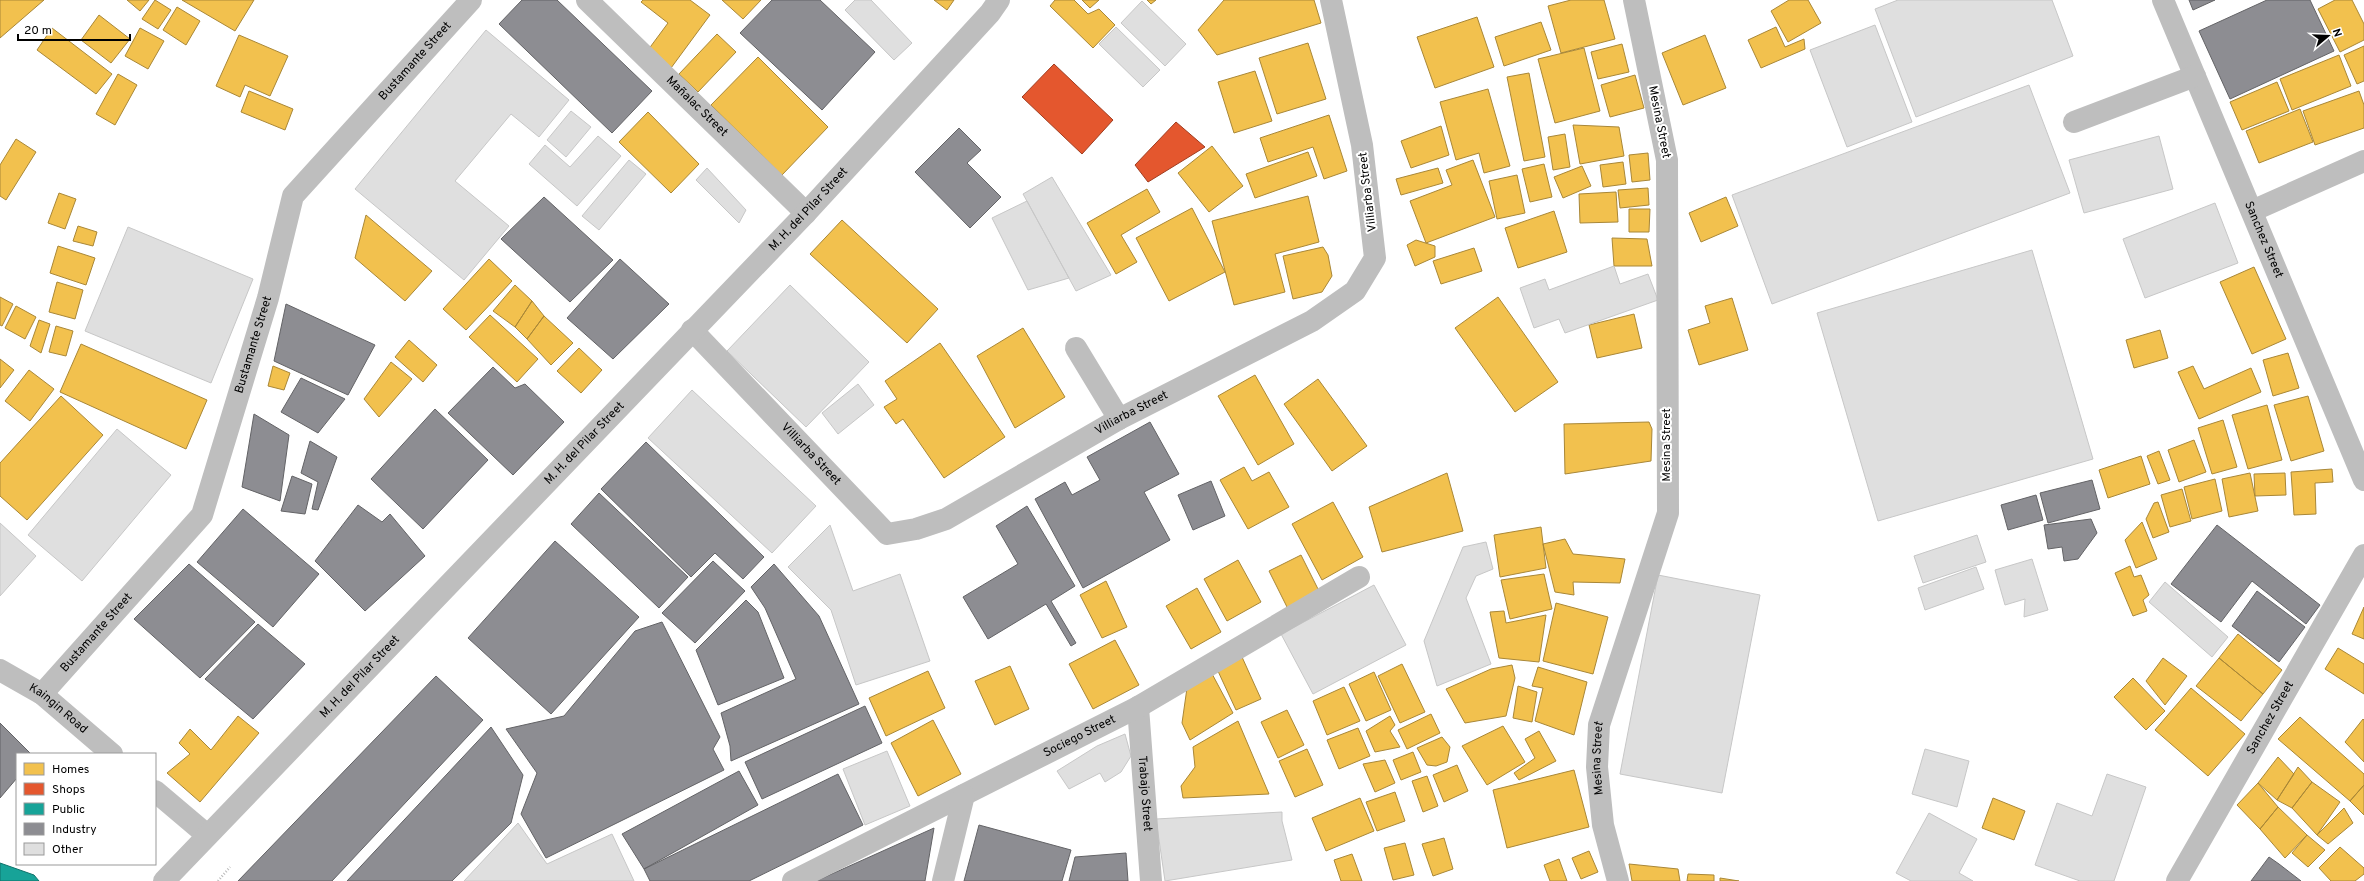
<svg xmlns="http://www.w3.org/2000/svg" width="2364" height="881" font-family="Overpass,sans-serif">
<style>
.homes{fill:#f2c14e;stroke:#a98737}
.shops{fill:#e4572e;stroke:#a03d20}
.public{fill:#17a398;stroke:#10726a}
.industry{fill:#8d8d92;stroke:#636366}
.building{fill:#dfdfdf;stroke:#c7c7c7}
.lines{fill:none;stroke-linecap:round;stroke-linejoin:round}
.path{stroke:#b9b9b9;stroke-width:2.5;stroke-dasharray:1 2;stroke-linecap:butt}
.minor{stroke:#bebebe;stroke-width:22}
.major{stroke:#bebebe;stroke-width:22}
.labels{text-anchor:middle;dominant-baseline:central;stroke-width:4;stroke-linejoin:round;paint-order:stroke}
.street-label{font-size:12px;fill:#000;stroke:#fff}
</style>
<rect width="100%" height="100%" fill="#fff"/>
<path class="homes" d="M0 0H44L0 38Z
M127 0H149L140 11Z
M155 0 171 10 158 29 142 19Z
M182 0H254L235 31Z
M643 0H690L710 15 671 68 648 50 668 23 641 2Z
M722 0H761L743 19Z
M934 0H954L947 10Z
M1055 0H1074L1088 14 1099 9 1115 25 1093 48 1050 6Z
M1082 0H1099L1090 8Z
M1147 0H1156L1151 4Z
M1224 0H1314L1321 23 1217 55 1198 30Z
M1571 0H1604L1615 39 1561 53 1548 6Z
M1789 0H1808L1821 23 1788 42 1771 11Z
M2335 0H2352L2364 24V40L2340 52 2318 9Z
M177 7 200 21 186 45 163 30Z
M99 15 130 39 111 63 81 40Z
M1477 17 1494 67 1435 88 1417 37Z
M1541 22 1551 50 1504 66 1495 37Z
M1776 27 1785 47 1804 39 1805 49 1761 68 1748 40Z
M52 28 112 74 96 94 37 50Z
M140 28 164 41 148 69 125 56Z
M717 34 736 52 698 92 679 74Z
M239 35 288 56 270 96 245 85 240 97 216 86Z
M1705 35 1726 88 1683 105 1662 53Z
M1308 43 1326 99 1277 114 1259 58Z
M1622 44 1629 72 1598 79 1591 52Z
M2364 46V81L2357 84 2344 55Z
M1584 48 1600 111 1555 123 1538 59Z
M2339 55 2351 86 2292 110 2280 79Z
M758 57 828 127 782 175 711 105Z
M1255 71 1272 121 1234 133 1218 82Z
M1529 73 1545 157 1524 161 1507 77Z
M118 74 137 85 115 125 96 114Z
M1635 75 1644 108 1610 117 1601 85Z
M2277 82 2289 111 2242 130 2230 102Z
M1488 89 1510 166 1484 173 1479 153 1456 160 1440 102Z
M249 91 293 109 285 130 241 112Z
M2359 91 2364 105V128L2315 145 2303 111Z
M2300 109 2313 142 2259 163 2246 131Z
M648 112 699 164 671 193 619 142Z
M1329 115 1347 171 1324 179 1313 147 1268 162 1260 138Z
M1573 125 1619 127 1624 156 1580 164Z
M1441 126 1449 155 1411 168 1401 141Z
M1565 134 1570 167 1553 170 1548 137Z
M16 139 36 152 6 200 0 196V165Z
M1212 146 1243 186 1209 212 1178 173Z
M1308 152 1317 176 1255 198 1246 174Z
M1648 153 1650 180 1632 182 1629 155Z
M1473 160 1495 217 1426 243 1410 201 1452 185 1446 170Z
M1623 162 1626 184 1603 187 1600 165Z
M1544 164 1552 197 1530 202 1522 169Z
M1582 166 1591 186 1563 198 1554 177Z
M1438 168 1443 183 1401 195 1396 179Z
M1517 175 1525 213 1497 219 1489 181Z
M1648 188 1649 205 1620 208 1618 190Z
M1147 189 1160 212 1121 235 1137 262 1116 274 1087 223Z
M1616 192 1618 222 1580 223 1579 194Z
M59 193 76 199 65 229 48 223Z
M1308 196 1319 242 1275 254 1285 292 1234 305 1212 221Z
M1726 197 1738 226 1701 242 1689 213Z
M1192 208 1225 272 1169 301 1136 238Z
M1629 209H1650L1649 232H1629Z
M1554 211 1567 252 1518 268 1505 228Z
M366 215 432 271 405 301 355 258Z
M842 220 938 309 907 343 810 254Z
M78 226 97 232 93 246 73 241Z
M1612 238 1647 239 1652 266H1614Z
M1416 240 1435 246V257L1415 266 1407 245Z
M58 246 95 258 86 285 50 273Z
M1323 247 1328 255 1332 276 1322 292 1293 299 1283 256Z
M1474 248 1482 271 1441 284 1433 261Z
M489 259 512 281 466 330 443 309Z
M2254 267 2286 339 2252 354 2220 282Z
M57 282 83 290 75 319 49 312Z
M515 285 532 301 515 327 493 311Z
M0 297 13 304 2 326 0 325Z
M1498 297 1558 382 1515 412 1455 328Z
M1732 298 1748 350 1699 365 1688 330 1710 323 1705 306Z
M532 301 544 316 527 339 515 327Z
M16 306 36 317 25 339 5 328Z
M1634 314 1642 348 1597 358 1589 325Z
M490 315 538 359 517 382 469 337Z
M544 316 573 343 551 365 527 339Z
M39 320 50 324 41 353 30 346Z
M56 326 73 331 66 356 49 352Z
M1023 328 1065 397 1015 428 977 356Z
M2160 330 2168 358 2134 368 2126 340Z
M409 340 437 365 423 382 395 357Z
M940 343 1005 437 944 478 903 419 896 424 884 407 897 399 885 381Z
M81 344 207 400 186 449 60 392Z
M579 348 602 370 581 393 557 371Z
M2288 353 2299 388 2273 396 2263 360Z
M0 359 14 370 0 388Z
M391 362 412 379 379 417 364 399Z
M273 366 290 373 284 390 268 386Z
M2193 366 2204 389 2251 368 2261 392 2199 419 2178 372Z
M29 370 54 389 30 421 5 401Z
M1255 375 1294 444 1258 465 1218 396Z
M1318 379 1367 446 1332 471 1284 404Z
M61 396 103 435 27 520 0 496V463Z
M2308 396 2324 451 2291 461 2274 405Z
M2267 405 2282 460 2248 469 2232 415Z
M2223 420 2237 467 2212 474 2198 428Z
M1649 422 1652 429 1651 461 1565 474 1564 424Z
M2194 440 2206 472 2179 482 2168 450Z
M2159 451 2170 480 2158 484 2147 456Z
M2141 456 2150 484 2108 498 2099 470Z
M1244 467 1252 481 1269 472 1289 507 1248 529 1220 480Z
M2332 469 2333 482 2315 483 2316 514 2294 515 2291 472Z
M1447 473 1463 531 1382 552 1369 507Z
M2250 473 2258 511 2229 517 2222 479Z
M2285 473 2286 495 2255 496 2254 474Z
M2215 479 2222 511 2192 519 2184 487Z
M2182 489 2191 521 2170 527 2161 495Z
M1333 502 1363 557 1322 580 1292 524Z
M2158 502 2169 532 2153 538 2146 519 2154 503Z
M2142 522 2157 559 2136 568 2125 540Z
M1541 527 1546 568 1500 577 1494 535Z
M1565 539 1573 554 1625 559 1620 583 1573 582 1574 595 1555 592 1543 544Z
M1301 555 1321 595 1289 611 1269 571Z
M1238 560 1261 602 1227 621 1204 579Z
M2130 566 2134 577 2141 575 2149 595 2143 600 2147 611 2133 616 2115 573Z
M1544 574 1552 609 1510 619 1501 580Z
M1106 581 1127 627 1102 638 1080 595Z
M1197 588 1221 632 1191 649 1166 606Z
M1556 603 1608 617 1593 674 1543 661Z
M2364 607V639L2352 634Z
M1504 611 1506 623 1546 615 1539 662 1499 658 1490 612Z
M2238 634 2282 670 2263 694 2219 658Z
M1115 640 1139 685 1093 709 1069 664Z
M2338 648 2364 664V694L2325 669Z
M1242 657 1261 699 1236 710 1217 669Z
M2163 658 2187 676 2165 705 2146 681Z
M2219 658 2263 694 2241 721 2196 686Z
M1402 664 1425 712 1400 723 1378 676Z
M1512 665 1515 678 1506 716 1465 723 1446 689 1491 669Z
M1010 666 1029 709 995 725 975 681Z
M1538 667 1587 682 1574 735 1535 721 1543 688 1532 686Z
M1210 670 1233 713 1190 740 1182 723 1188 681Z
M928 671 945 708 886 736 869 698Z
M1374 672 1391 710 1366 721 1349 684Z
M2133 678 2165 711 2146 730 2114 697Z
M1518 686 1537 692 1532 722 1513 718Z
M1344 687 1360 721 1327 735 1313 701Z
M2191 688 2245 734 2208 776 2155 730Z
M1287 710 1304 745 1278 758 1261 722Z
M1431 714 1440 733 1407 749 1398 730Z
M238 716 259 733 200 802 167 773 190 754 179 743 190 729 211 750Z
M1390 716 1395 725 1390 731 1400 747 1375 752 1366 731Z
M2300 717 2364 774V785L2350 801 2278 739Z
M2363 719 2364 720V762L2345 742Z
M933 720 961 774 918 796 891 743Z
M1238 721 1269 794 1183 798 1181 786 1195 767 1193 747Z
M1503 726 1525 762 1487 785 1462 746Z
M1358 728 1370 756 1339 769 1327 740Z
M1539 731 1556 761 1519 780 1514 773 1535 758 1525 739Z
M1442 737 1450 747 1447 762 1436 766 1427 765 1417 748Z
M1307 749 1323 785 1295 797 1279 761Z
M1413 752 1421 772 1401 780 1393 760Z
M2278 757 2294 774 2277 800 2258 783Z
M1385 760 1395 783 1375 792 1363 764Z
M1457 765 1468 791 1444 802 1433 775Z
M2298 767 2312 782 2292 808 2277 800Z
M1574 770 1589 827 1507 848 1493 790Z
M1427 776 1438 806 1423 812 1412 781Z
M2312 782 2340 802 2317 835 2292 808Z
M2258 783 2278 807 2260 829 2237 805Z
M2364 785V815L2350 801Z
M1395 792 1405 821 1377 831 1366 802Z
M1360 798 1374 831 1326 851 1312 818Z
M1993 798 2025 811 2014 840 1982 828Z
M2278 807 2307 835 2285 858 2260 829Z
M2344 808 2353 823 2328 844 2317 835Z
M2307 835 2325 850 2308 867 2292 853Z
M1444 838 1453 869 1433 876 1422 844Z
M1405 843 1414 875 1393 880 1384 848Z
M2340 847 2364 868V874L2355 881H2331L2319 868Z
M1589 851 1598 872 1581 879 1572 858Z
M1352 854 1362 881H1341L1334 860Z
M1559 859 1567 881H1550L1544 865Z
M1629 864 1678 869 1680 881H1632Z
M1688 874 1714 875V881H1687Z
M1720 878 1739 881H1720Z"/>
<path class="shops" d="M1054 64 1113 120 1082 154 1022 97Z
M1176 122 1205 147 1148 182 1135 165Z"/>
<path class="public" d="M0 863 34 875 39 881H0Z"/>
<path class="industry" d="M522 0H557L652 91 612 133 499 24Z
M772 0H820L875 52 822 110 740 33Z
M2189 0H2215L2193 10Z
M2267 0H2310L2334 51 2230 99 2199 31Z
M959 128 981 150 967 163 1001 197 970 228 915 172Z
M544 197 613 260 570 302 501 239Z
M620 259 669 304 613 359 567 318Z
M286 304 375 345 348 395 274 361Z
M493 367 515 388 525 384 564 422 513 475 448 413Z
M301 378 345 399 318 433 281 412Z
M435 409 488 460 423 529 371 479Z
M254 414 289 435 280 501 242 487Z
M1150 422 1179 474 1144 492 1170 540 1083 588 1035 499 1065 482 1072 495 1100 480 1087 457Z
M310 441 337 457 318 510 312 509 318 482 301 473Z
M646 442 764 557 743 579 715 553 691 577 601 489Z
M292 476 312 484 305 514 281 511Z
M2092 480 2100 509 2048 523 2040 493Z
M1211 481 1225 516 1193 530 1178 495Z
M599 493 688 577 659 608 571 524Z
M2036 495 2043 520 2008 530 2001 505Z
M358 505 382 522 390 514 425 556 365 611 315 561Z
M1027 506 1075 586 1051 601 1076 643 1071 646 1046 604 988 639 963 597 1018 564 996 526Z
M243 509 319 574 273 627 197 562Z
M2091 519 2097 533 2078 559 2064 561 2062 547 2048 549 2044 525Z
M2217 525 2320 605 2306 624 2252 581 2221 622 2171 584Z
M555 541 639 617 551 714 468 638Z
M713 561 745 591 695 643 662 613Z
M189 564 255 622 200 678 134 619Z
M774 564 819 616 859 704 731 761 730 746 721 713 796 679 765 608 751 587Z
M2257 591 2305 627 2279 662 2232 626Z
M746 600 758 612 784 678 718 705 696 650Z
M662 622 720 737 713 749 724 770 546 858 521 814 537 773 506 729 564 716 635 631Z
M258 624 305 664 253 719 205 679Z
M436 676 483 720 332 881H238Z
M865 706 882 743 762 799 745 762Z
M0 723 31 754H17V778L0 798Z
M491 727 523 775 511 823 452 881H347Z
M739 771 758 805 644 869 622 834Z
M838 774 863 825 749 881H650L644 869Z
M979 825 1071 850 1062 881H964Z
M934 828 925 881H816Z
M1126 853 1128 881H1069L1075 857Z
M2269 857 2279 864 2301 881H2251Z"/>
<path class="building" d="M855 0H871L912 43 894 60 845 10Z
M1898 0H2052L2073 56 1916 117 1875 9Z
M1142 1 1186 44 1165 66 1121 23Z
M1875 25 1912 122 1847 147 1810 50Z
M1116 27 1160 70 1143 87 1099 44Z
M486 30 569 100 539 137 511 114 455 181 509 226 464 280 355 189Z
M2029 85 2070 193 1772 304 1732 195Z
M571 111 591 127 566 157 547 140Z
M598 136 621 156 577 206 529 164 545 145 570 167Z
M2159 136 2173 189 2084 213 2069 160Z
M629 160 646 174 599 230 582 216Z
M707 168 746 210 739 223 696 180Z
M1052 177 1111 275 1076 291 1023 194Z
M1027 201 1069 278 1028 290 992 218Z
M2215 203 2238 263 2145 298 2123 239Z
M128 227 253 279 211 383 85 331Z
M2032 250 2093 459 1878 521 1817 313Z
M1614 266 1620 284 1648 274 1658 300 1565 333 1559 319 1534 328 1520 288 1545 279 1549 290Z
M790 285 869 362 806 427 727 351Z
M858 384 874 405 838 434 822 413Z
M692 390 816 506 772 553 648 438Z
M117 429 171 475 82 581 28 535Z
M0 523 36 556 0 596Z
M830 525 853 591 900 574 930 661 856 685 831 610 788 567Z
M1977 535 1986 562 1923 583 1914 556Z
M1486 542 1493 569 1476 576 1466 598 1491 664 1437 686 1424 641 1463 547Z
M2032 559 2048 610 2024 617 2025 599 2005 605 1995 570Z
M1976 567 1984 589 1925 610 1918 588Z
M1658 575 1760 595 1722 793 1620 774Z
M2165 582 2228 637 2212 657 2149 602Z
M1374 585 1406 645 1313 694 1281 634Z
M1125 734 1131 756 1121 772 1105 782 1100 773 1069 789 1057 771 1097 746Z
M1925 749 1969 761 1957 807 1912 794Z
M887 751 910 806 865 825 843 769Z
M2107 774 2146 787 2114 881H2080L2035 865 2057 803 2092 816Z
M1282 812V821L1292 860 1165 881 1156 819Z
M1929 813 1977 839 1959 873 1973 881H1911L1896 873Z
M518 823 547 864 612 834 634 881H464Z"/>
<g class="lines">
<path class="path" d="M218 881 230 867"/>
<g class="minor">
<path id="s1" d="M587 0 806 213"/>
<path id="s2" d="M2163 0 2364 480"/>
<path d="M2074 122 2195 76"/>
<path d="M2252 211 2364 161"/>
<path id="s3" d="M692 330 887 534 916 529 946 519 1119 419 1312 321 1355 291 1375 258 1362 145 1331 0"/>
<path d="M1076 348 1119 419"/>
<path id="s4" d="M0 670 42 694 112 754"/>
<path id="s5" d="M42 694 202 515 268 298 293 196 471 0"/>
<path id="s6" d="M1138 707 1151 881"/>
<path d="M155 791 207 835"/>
<path id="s7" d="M793 881 1138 707 1359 577"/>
<path d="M943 881 964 795"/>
<path id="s8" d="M1618 881 1603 825 1597 767 1599 725 1668 513 1667 160 1634 0"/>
<path id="s9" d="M2177 881 2364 555"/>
</g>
<path class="major" id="s10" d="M164 881 806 213 990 13 999 0"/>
</g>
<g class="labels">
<g class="street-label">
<text stroke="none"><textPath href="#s5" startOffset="754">Bustamante Street</textPath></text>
<text stroke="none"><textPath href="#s1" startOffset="153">Mañalac Street</textPath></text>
<text transform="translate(1659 122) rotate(79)">Mesina Street</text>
<text transform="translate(1368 192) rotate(-97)">Villiarba Street</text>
<text stroke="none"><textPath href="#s10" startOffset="931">M. H. del Pilar Street</textPath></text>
<text stroke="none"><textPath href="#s2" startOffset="260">Sanchez Street</textPath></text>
<text stroke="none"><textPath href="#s5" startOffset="418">Bustamante Street</textPath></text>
<text stroke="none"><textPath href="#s3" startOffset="557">Villiarba Street</textPath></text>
<text stroke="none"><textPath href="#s10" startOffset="607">M. H. del Pilar Street</textPath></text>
<text transform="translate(1667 445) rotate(-90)">Mesina Street</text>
<text stroke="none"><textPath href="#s3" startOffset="172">Villiarba Street</textPath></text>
<text stroke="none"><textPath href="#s5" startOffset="82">Bustamante Street</textPath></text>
<text stroke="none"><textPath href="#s10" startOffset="283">M. H. del Pilar Street</textPath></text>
<text stroke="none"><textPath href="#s4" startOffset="70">Kaingin Road</textPath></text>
<text stroke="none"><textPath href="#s9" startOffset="188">Sanchez Street</textPath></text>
<text stroke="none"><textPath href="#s7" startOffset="321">Sociego Street</textPath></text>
<text stroke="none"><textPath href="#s8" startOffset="125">Mesina Street</textPath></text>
<text stroke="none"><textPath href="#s6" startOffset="87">Trabajo Street</textPath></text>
</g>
</g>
<rect x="16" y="753" width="140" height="112" fill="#ffffff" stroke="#999999"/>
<rect x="24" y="763" width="20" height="12" fill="#f2c14e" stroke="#999999"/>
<text x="52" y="773" font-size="12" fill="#000000">Homes</text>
<rect x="24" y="783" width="20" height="12" fill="#e4572e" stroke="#999999"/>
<text x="52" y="793" font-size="12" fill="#000000">Shops</text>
<rect x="24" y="803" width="20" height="12" fill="#17a398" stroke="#999999"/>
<text x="52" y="813" font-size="12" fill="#000000">Public</text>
<rect x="24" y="823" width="20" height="12" fill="#8d8d92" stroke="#999999"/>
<text x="52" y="833" font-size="12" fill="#000000">Industry</text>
<rect x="24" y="843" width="20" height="12" fill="#dfdfdf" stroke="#999999"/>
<text x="52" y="853" font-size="12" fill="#000000">Other</text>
<g transform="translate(2328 36) rotate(71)" stroke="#ffffff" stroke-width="3" paint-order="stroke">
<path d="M0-3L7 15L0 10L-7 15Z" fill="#000000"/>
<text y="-6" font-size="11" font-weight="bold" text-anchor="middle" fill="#000000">N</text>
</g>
<path d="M18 34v6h112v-6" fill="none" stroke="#000000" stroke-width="2"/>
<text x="24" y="34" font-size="12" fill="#000000" stroke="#ffffff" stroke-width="3" paint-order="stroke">20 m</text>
</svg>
